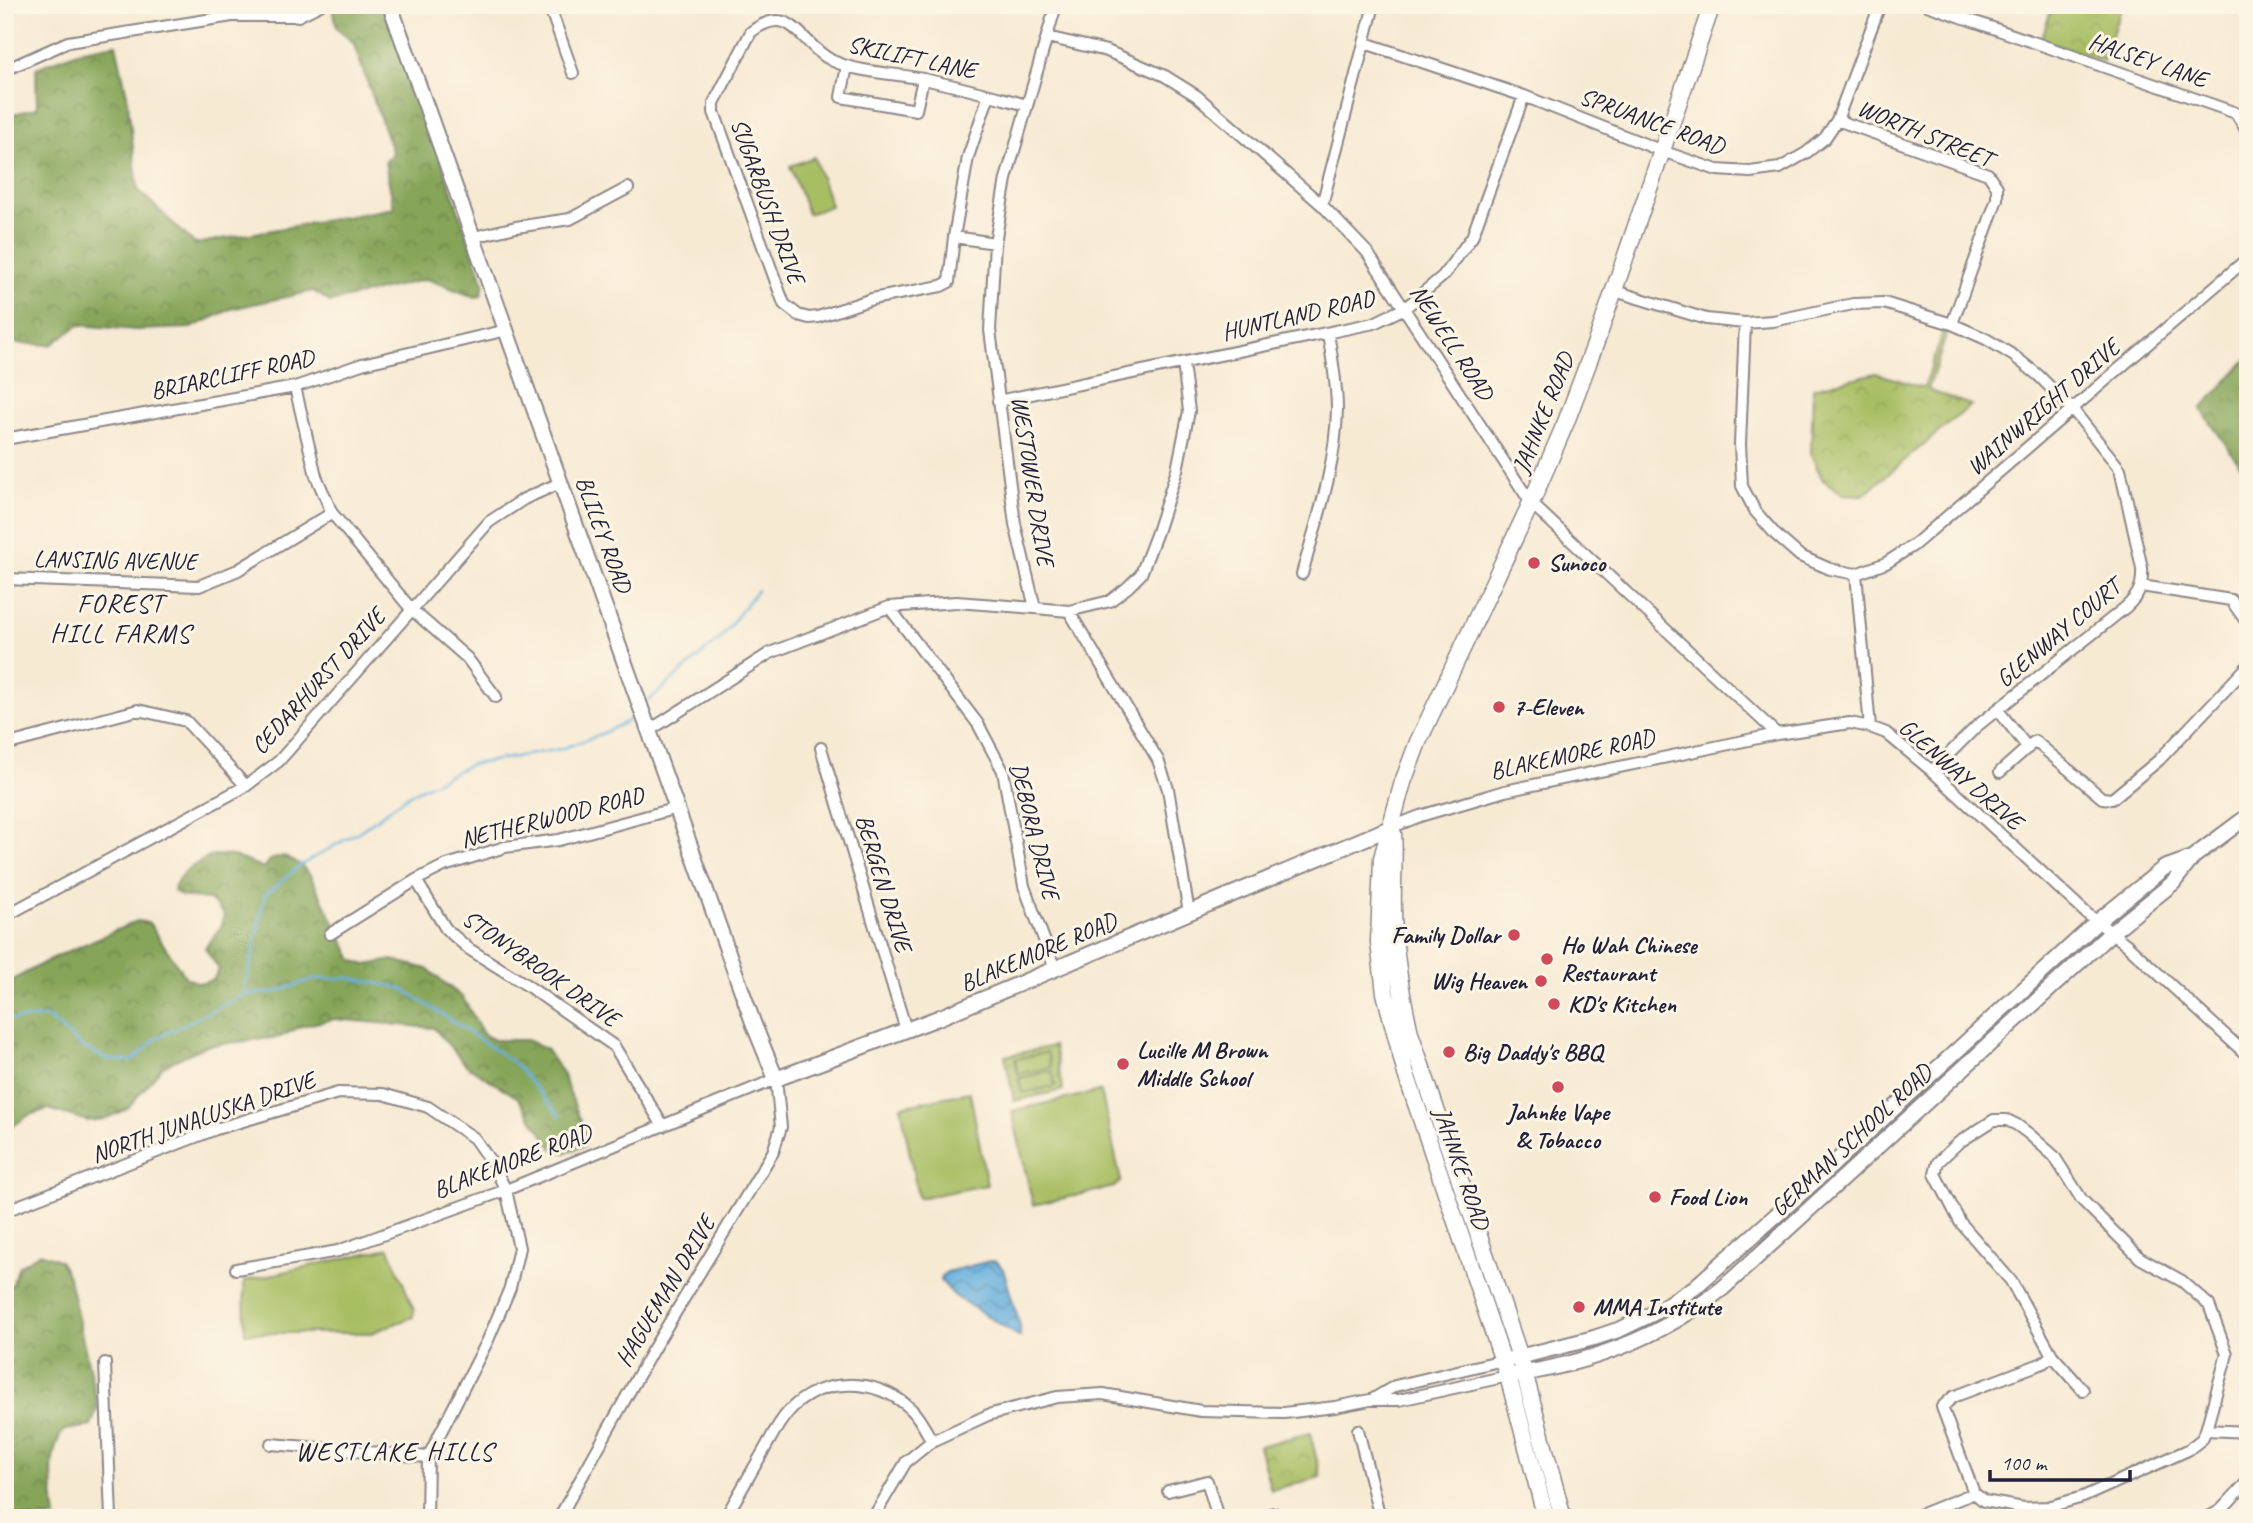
<svg xmlns="http://www.w3.org/2000/svg" width="2253" height="1523" font-family="Caveat,sans-serif">
<style>
.forest{fill:url(#forest-crowns);stroke:#54644a;stroke-width:2}
.park{fill:url(#park-crowns);stroke:#65704f;stroke-width:2}
.garden{fill:#a8be63;stroke:#65704f;stroke-width:2}
.water{fill:url(#water-waves);stroke:#44698c;stroke-width:2}
.lines{fill:none;stroke-linecap:round;stroke-linejoin:round}
.stream{stroke:#66b0de;stroke-width:2.5}
.minor-casing{stroke:#8c8687;stroke-width:14}
.tertiary-casing{stroke:#8c8687;stroke-width:18}
.secondary-casing{stroke:#8c8687;stroke-width:19}
.minor{stroke:#fff;stroke-width:10}
.tertiary{stroke:#fff;stroke-width:14}
.secondary{stroke:#fff;stroke-width:16}
.poi-dot{fill:#d1495b;stroke:#fcf5e5;stroke-width:2.5}
.labels{text-anchor:middle;dominant-baseline:central;stroke-width:6;stroke-linejoin:round;paint-order:stroke}
.street-label{font-size:24px;fill:#22223b;stroke:#fcf5e5}
.poi-label{font-size:24px;font-weight:bold;fill:#22223b;stroke:#fcf5e5;text-anchor:start}
.neighbourhood-label{font-size:26px;letter-spacing:2px;fill:#22223b;stroke:#fcf5e5}
</style>
<defs>
<pattern id="forest-crowns" width="20" height="18" patternUnits="userSpaceOnUse" patternTransform="scale(1.75)"><rect width="20" height="18" fill="#86a559"/><path d="M2 6a3 3 0 1 1 6 0M12 15a3 3 0 1 1 6 0" fill="none" stroke="#6d864b"/></pattern>
<pattern id="park-crowns" width="20" height="18" patternUnits="userSpaceOnUse" patternTransform="scale(1.75)"><rect width="20" height="18" fill="#a8be63"/><path d="M2 6a3 3 0 1 1 6 0M12 15a3 3 0 1 1 6 0" fill="none" stroke="#90a357"/></pattern>
<pattern id="water-waves" width="16" height="10" patternUnits="userSpaceOnUse" patternTransform="scale(1.75)"><rect width="16" height="10" fill="#66b0de"/><path d="M0 5q4-4 8 0t8 0" fill="none" stroke="#548fb5"/></pattern>
</defs>
<rect width="100%" height="100%" fill="#fcf5e5"/>
<filter id="ink" filterUnits="userSpaceOnUse"><feTurbulence type="fractalNoise" baseFrequency=".0143" numOctaves="2"/><feDisplacementMap in="SourceGraphic" scale="14" xChannelSelector="R" yChannelSelector="G"/><feConvolveMatrix kernelMatrix="1 2 1 2 8 2 1 2 1" color-interpolation-filters="sRGB"/></filter>
<filter id="wash" filterUnits="userSpaceOnUse"><feTurbulence type="fractalNoise" baseFrequency=".00686" numOctaves="4" result="noise"/><feDisplacementMap in="SourceGraphic" scale="28" xChannelSelector="R" yChannelSelector="G"/><feGaussianBlur stdDeviation="1.57" result="paint"/><feColorMatrix in="noise" values="0 0 0 0 0 0 0 0 0 0 0 0 0 0 0 0 0 1.4 0 .05"/><feComposite in="paint" operator="in"/></filter>
<g filter="url(#wash)">
<rect width="100%" height="100%" fill="#f7ead3"/>
<path class="forest" d="M334 5H387L484 283 481 296 474 297 427 279 330 302 313 291 231 309 191 328 136 330 79 325 51 345 12 343 5 347V116L37 108 36 68 83 50 116 44 127 95 138 190 195 244 394 208 385 162 393 154 353 42 337 29 332 8Z
M2248 358V476L2201 409Z
M213 855 233 856 264 868 270 860 283 856 301 865 310 875 353 960 366 965 393 960 427 969 463 998 483 1034 494 1040H527L546 1049 562 1073 585 1132 584 1146 565 1153 553 1149 518 1098 466 1065 434 1028 334 1019 301 1026 280 1037 205 1046 163 1066 128 1108 105 1119 87 1121 49 1109 29 1115 6 1131 5 984 51 959 137 921 149 923 186 978 199 983 213 980 219 969 205 948 221 927 224 914 210 900 182 896 174 891C176 872 198 863 213 855Z
M40 1253 59 1260 69 1278 98 1407 91 1426 64 1430C46 1453 53 1490 56 1518H5V1288L12 1285 19 1266Z"/>
<path class="park" d="M2053 5H2122L2103 61 2041 40Z
M1945 326 1949 327 1928 390 1971 405 1863 495 1843 494 1823 480 1811 455 1813 388 1876 373 1924 388Z
M1054 1046 1063 1090 1014 1101 1005 1056Z
M1310 1433 1321 1477 1271 1490 1259 1446Z"/>
<path class="garden" d="M814 157 831 206 808 214 790 166Z
M1047 1052 1051 1067 1018 1074 1015 1059Z
M1052 1071 1055 1086 1022 1093 1019 1078Z
M1101 1091 1121 1181 1114 1187 1033 1205 1012 1111Z
M970 1092 987 1185 918 1198 901 1106Z
M389 1248 414 1310 413 1317 371 1333H245L244 1281Z"/>
<path class="water" d="M990 1261 997 1262 1003 1269 1020 1326V1337L955 1296 941 1281 942 1276 947 1272Z"/>
<g class="lines">
<path class="stream" d="M648 701 721 638 757 590
M244 995 265 895 301 865 360 831 410 794 469 765 561 749 599 735 628 721 636 712
M5 1023 9 1020 47 1017 84 1048 109 1060 132 1061 157 1038 244 995 276 992 313 979 350 978 401 988 460 1026 514 1063 560 1116"/>
</g>
</g>
<g filter="url(#ink)">
<g class="lines">
<defs>
<path id="minor" d="M549 5 573 73
M1056 5 1006 179 995 243 990 330 1015 524 1035 608 1069 611 1158 760 1168 789 1189 913
M1695 5 1709 10
M1927 5 2236 113 2248 133
M1047 37 1107 51 1165 76 1197 96 1322 205 1367 252 1531 503 1777 734
M1365 43 1524 96 1662 151 1717 170 1750 172 1780 168 1806 153 1825 138 1837 120 1880 5
M847 66 841 97 916 110 923 79
M5 70 68 42 232 16H298L320 5
M989 95 968 157 954 237 949 282 941 286 872 299 818 317 809 318 798 315 784 304 714 112V103L751 32C793 0 800 46 833 61 860 73 893 73 923 79 958 86 993 96 1027 105
M1837 120 1988 174 1997 187V199L1952 324
M1322 205 1374 5
M474 237 516 227 570 219 628 188
M954 237 995 243
M1615 291 1706 319 1745 323 1773 321 1853 304 1884 303 1952 324 1986 339 2014 356 2038 375 2073 410 2120 469 2142 568C2143 586 2139 595 2126 607L1977 726 1932 771
M1745 323 1740 444 1742 486 1755 511 1776 535 1800 556 1830 569 1856 574 1870 727 1886 733 1932 771 2086 913 2126 944 2248 1056
M295 387 316 476 332 513 411 609 467 658 496 697
M998 401 1374 323 1405 308 1443 276 1472 237 1524 96
M5 439 295 387 362 364 507 330
M1302 574C1317 520 1336 466 1337 409 1337 384 1332 358 1328 333
M1856 574 1886 563 1914 545 2248 258
M5 579 199 586 238 570 332 513
M2141 586 2231 600 2248 624
M889 607 978 724 1003 771 1024 886 1055 969
M1069 611 1110 601 1128 587 1141 574 1157 532 1177 470 1189 411 1183 363
M1998 710 2028 748
M650 730 770 653 889 607 956 602 1035 608
M5 745 138 710 186 721 246 786
M821 748 906 1030
M2000 772 2035 741 2102 798 2112 799 2159 760 2248 666
M1392 827 1420 816 1505 791 1777 734 1850 723 1870 727
M416 880 446 929 469 949 525 984 614 1046 663 1126
M5 916 246 786 279 761 489 522 524 499 562 482
M330 934 416 880 444 866 505 847 559 840 677 808
M5 1211 216 1129 338 1093 383 1094 428 1107 474 1138 493 1165 506 1190 519 1248 510 1288 488 1340 428 1457 427 1518
M236 1269 338 1251 506 1190 776 1079 781 1127 773 1152 652 1351 559 1518
M105 1363 111 1518
M1373 1399 1395 1386 1503 1360
M1358 1430 1380 1518
M2206 1430 2248 1432
M271 1444 428 1457
M1168 1491 1207 1481 1218 1518
M1974 1493 1942 1407 1953 1397 2043 1363 2052 1355
M725 1518C738 1496 750 1474 763 1452 771 1438 778 1423 789 1411 821 1376 877 1377 911 1409 920 1418 925 1429 932 1441
M873 1518 906 1462 932 1441 988 1415 1057 1397 1103 1394 1201 1411 1284 1413 1335 1407 1370 1400H1399L1508 1376
M1258 1518 1274 1513 1275 1518
M1912 1518 1974 1493 1984 1501 2024 1508 2048 1507 2083 1497 2188 1450 2202 1439 2206 1430 2227 1354 2209 1305 2182 1281 2140 1258 2082 1200 2054 1156 2029 1134 2017 1125 2007 1120H1994L1958 1143 1938 1162 1935 1174 1960 1222 2011 1281 2052 1355 2083 1390
M2207 1518 2221 1510 2248 1481"/>
<path id="tertiary" d="M390 5 754 1025 776 1079 938 1018 1392 827
M1511 1359 1594 1338 1621 1329 1652 1314 1694 1288 1817 1179 2097 922 2164 868 2192 858
M1508 1376C1588 1364 1659 1339 1723 1288L2112 932 2173 883 2193 857 2248 816"/>
<path id="secondary" d="M1393 833C1395 859 1392 883 1393 909 1393 951 1401 993 1410 1033L1520 1357 1563 1518
M1546 1518 1508 1376 1406 1074 1385 993 1379 942 1382 858 1403 782 1418 742 1531 503 1566 422 1599 334 1712 5"/>
</defs>
<use href="#minor" class="minor-casing"/>
<use href="#tertiary" class="tertiary-casing"/>
<use href="#secondary" class="secondary-casing"/>
<use href="#minor" class="minor"/>
<use href="#tertiary" class="tertiary"/>
<use href="#secondary" class="secondary"/>
</g>
</g>
<g class="poi-dot">
<circle cx="1534" cy="563" r="7"/>
<circle cx="1499" cy="707" r="7"/>
<circle cx="1514" cy="935" r="7"/>
<circle cx="1547" cy="959" r="7"/>
<circle cx="1541" cy="981" r="7"/>
<circle cx="1554" cy="1004" r="7"/>
<circle cx="1449" cy="1052" r="7"/>
<circle cx="1123" cy="1064" r="7"/>
<circle cx="1558" cy="1087" r="7"/>
<circle cx="1655" cy="1197" r="7"/>
<circle cx="1579" cy="1307" r="7"/>
</g>
<g class="labels">
<g class="street-label">
<text transform="translate(912 57) rotate(12)">SKILIFT LANE</text>
<text transform="translate(2148 60) rotate(19)">HALSEY LANE</text>
<text transform="translate(1652 121) rotate(20)">SPRUANCE ROAD</text>
<text transform="translate(1925 133) rotate(22)">WORTH STREET</text>
<text transform="translate(768 201) rotate(70)">SUGARBUSH DRIVE</text>
<text transform="translate(1298 315) rotate(-13)">HUNTLAND ROAD</text>
<text transform="translate(1452 342) rotate(57)">NEWELL ROAD</text>
<text transform="translate(232 374) rotate(-12)">BRIARCLIFF ROAD</text>
<text transform="translate(2043 407) rotate(-41)">WAINWRIGHT DRIVE</text>
<text transform="translate(1543 413) rotate(-68)">JAHNKE ROAD</text>
<text transform="translate(1033 481) rotate(81)">WESTOWER DRIVE</text>
<text transform="translate(604 534) rotate(70)">BLILEY ROAD</text>
<text transform="translate(115 560) rotate(1)">LANSING AVENUE</text>
<text transform="translate(2058 633) rotate(-40)">GLENWAY COURT</text>
<text transform="translate(318 681) rotate(-48)">CEDARHURST DRIVE</text>
<text transform="translate(1572 754) rotate(-12)">BLAKEMORE ROAD</text>
<text transform="translate(1961 774) rotate(41)">GLENWAY DRIVE</text>
<text transform="translate(552 817) rotate(-14)">NETHERWOOD ROAD</text>
<text transform="translate(1035 831) rotate(76)">DEBORA DRIVE</text>
<text transform="translate(884 883) rotate(73)">BERGEN DRIVE</text>
<text transform="translate(1038 952) rotate(-23)">BLAKEMORE ROAD</text>
<text transform="translate(541 968) rotate(35)">STONYBROOK DRIVE</text>
<text transform="translate(203 1117) rotate(-19)">NORTH JUNALUSKA DRIVE</text>
<text transform="translate(1851 1140) rotate(-43)">GERMAN SCHOOL ROAD</text>
<text transform="translate(512 1161) rotate(-21)">BLAKEMORE ROAD</text>
<text transform="translate(1462 1168) rotate(71)">JAHNKE ROAD</text>
<text transform="translate(665 1291) rotate(-59)">HAGUEMAN DRIVE</text>
</g>
<g class="poi-label">
<text x="1548" y="563">Sunoco</text>
<text x="1513" y="707">7-Eleven</text>
<text x="1500" y="935" text-anchor="end">Family Dollar</text>
<text x="1561" y="945">Ho Wah Chinese<tspan x="1561" dy="28">Restaurant</tspan></text>
<text x="1527" y="981" text-anchor="end">Wig Heaven</text>
<text x="1568" y="1004">KD's Kitchen</text>
<text x="1137" y="1050">Lucille M Brown<tspan x="1137" dy="28">Middle School</tspan></text>
<text x="1463" y="1052">Big Daddy's BBQ</text>
<text x="1558" y="1112" text-anchor="middle">Jahnke Vape<tspan x="1558" dy="28">&amp; Tobacco</tspan></text>
<text x="1669" y="1197">Food Lion</text>
<text x="1593" y="1307">MMA Institute</text>
</g>
<g class="neighbourhood-label">
<text x="121" y="603">FOREST<tspan x="121" dy="30">HILL FARMS</tspan></text>
<text x="395" y="1451">WESTLAKE HILLS</text>
</g>
</g>
<rect width="2253" height="1523" fill="none" stroke="#fcf5e5" stroke-width="28"/>
<path d="M1990 1470v10h140v-10" fill="none" stroke="#22223b" stroke-width="3.5"/>
<text x="2001" y="1470" font-size="21" fill="#22223b" stroke="#fcf5e5" stroke-width="5" paint-order="stroke">100 m</text>
</svg>
